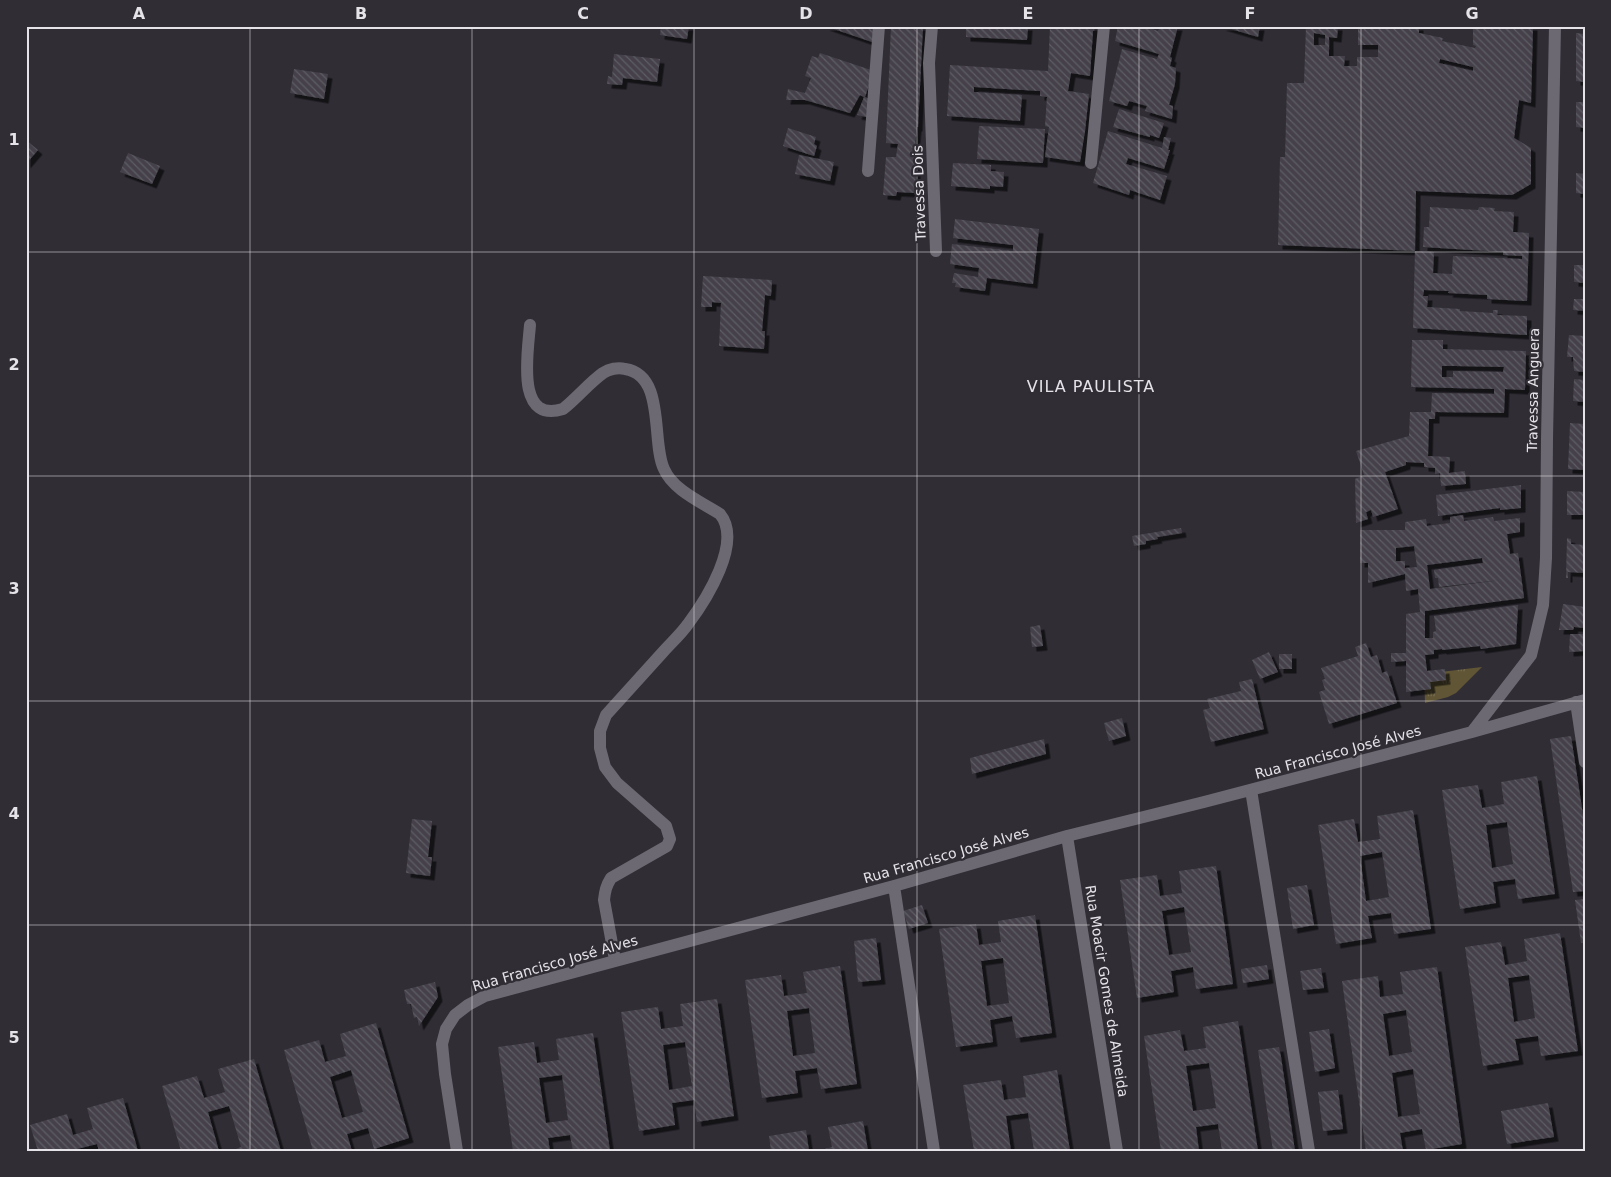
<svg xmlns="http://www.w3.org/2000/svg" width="1611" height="1177" font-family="'DejaVu Sans',sans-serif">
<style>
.park{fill:url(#park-tufts)}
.building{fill:url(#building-back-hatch);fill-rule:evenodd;filter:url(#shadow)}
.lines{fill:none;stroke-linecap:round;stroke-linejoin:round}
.minor{stroke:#6c6972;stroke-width:12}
.grid{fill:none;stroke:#e5e3e8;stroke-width:1;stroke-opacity:0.55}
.labels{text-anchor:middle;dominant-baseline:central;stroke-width:4.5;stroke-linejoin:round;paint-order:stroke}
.street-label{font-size:14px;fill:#e5e3e8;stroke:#302d35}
.quarter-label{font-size:16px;letter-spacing:1px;fill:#e5e3e8;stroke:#302d35}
.neatline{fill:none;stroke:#e5e3e8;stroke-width:2}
.grid-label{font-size:16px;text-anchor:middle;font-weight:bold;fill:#e5e3e8}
</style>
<defs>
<pattern id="park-tufts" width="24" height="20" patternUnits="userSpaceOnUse" patternTransform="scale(1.25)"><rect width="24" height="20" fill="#605534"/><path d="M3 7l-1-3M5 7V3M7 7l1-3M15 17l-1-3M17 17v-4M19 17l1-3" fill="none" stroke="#776d51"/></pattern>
<pattern id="building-back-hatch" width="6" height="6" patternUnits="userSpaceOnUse" patternTransform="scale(1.25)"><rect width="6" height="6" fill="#44414a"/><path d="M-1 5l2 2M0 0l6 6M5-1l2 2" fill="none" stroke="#5f5c64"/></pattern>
<filter id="shadow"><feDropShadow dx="4.5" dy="4.5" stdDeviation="0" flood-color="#0009"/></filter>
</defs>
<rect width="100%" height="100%" fill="#302d35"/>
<path class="park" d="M1482 667 1456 693 1448 697 1425 703 1424 674Z"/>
<path class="building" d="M661 26H689L687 39 660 35Z
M825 26H877L872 42Z
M891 26H923L918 127H917L914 158 917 159 915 193 897 192 896 196 883 195 886 157H896L898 144 886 143Z
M966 26H1028L1027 40 966 37Z
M1050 26H1095L1094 31H1093L1090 76 1071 73 1068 91 1089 94 1085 131 1080 162 1045 157 1049 127 1045 126 1047 97 1040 96V91L974 87V92L1022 95 1020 121 947 116 950 65 1048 71Z
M1118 26H1147L1146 27 1158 31 1160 26H1178L1170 57 1172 58 1170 66 1176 68 1175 84 1169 105 1173 106 1172 119 1145 111 1147 106 1129 101 1127 106 1109 101 1122 49 1157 59 1159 54 1115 41Z
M1221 26H1260L1258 37Z
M1306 26H1338L1337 38 1329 37V56H1345L1344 66H1357V57H1378V45H1358V26H1419V33L1443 38 1442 41 1475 48 1476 46 1473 45V26H1533L1531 103 1519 100 1514 138 1531 148V184L1512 195 1416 191 1415 251 1278 245 1280 157H1285L1287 83H1304ZM1314 33 1325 35V45H1314ZM1440 59 1473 67V71L1439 63Z
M1576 33 1585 34V82L1576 81Z
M820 53 874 71 865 97 872 100 871 118 857 115 864 97 860 95 850 113 805 100H786L788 89 805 93 811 78 805 76 812 56 818 58Z
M614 54 660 59 657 82 623 78 622 85 607 84 608 76 612 77Z
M294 69 328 74 324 99 290 93Z
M1576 102H1585V128L1576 127Z
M1119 109 1164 123 1159 138 1150 135V137L1113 127Z
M979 126 1045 129 1043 163 977 159Z
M788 128 816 137 814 144 817 146 814 156 783 146Z
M1108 131 1162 148 1164 137 1171 138 1168 150H1170L1164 169 1128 158 1126 164 1167 176 1160 200 1130 190 1129 195 1093 183Z
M26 140 38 150 26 164Z
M128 153 160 166 152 184 120 172Z
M799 155 834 162 830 181 795 174Z
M953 163 991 165V171L1004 172 1003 187 990 186V189L951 186Z
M1576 173 1585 174V194L1576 193Z
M1430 207 1478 210 1479 207 1495 208 1494 211 1514 212 1513 232 1529 233 1527 301 1487 299V295L1448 293 1449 291 1424 290 1423 296H1428L1427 307 1460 309V311L1493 313V310H1498L1497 315 1527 316V335L1413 328 1415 251 1434 252 1433 273 1452 274 1453 256 1522 259V256L1503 255V252L1423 247 1424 227H1429Z
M955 219 1039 229 1033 284 987 278 985 291 955 287 956 283H952L954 273 978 277 979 268 950 264 952 244 1013 251V245L953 238Z
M1574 265H1585V283L1574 282Z
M703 276 772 280 771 296 765 295 762 331H765L764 349 719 346 721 303 712 302V307H701Z
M1574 299H1585V311L1573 310Z
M1569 335 1585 336V372L1574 371 1573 357H1567Z
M1412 340H1443V349L1526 351 1525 390 1505 389 1504 413 1435 412V419H1429L1428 456 1450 457 1449 473 1465 471 1466 484 1441 486 1440 473 1435 474V468L1424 467V463L1406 462V465L1385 472 1398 509 1373 517 1371 510 1366 512 1368 519 1356 523 1355 479 1364 475 1356 451 1409 436 1410 412H1431L1432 393 1494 394V389L1411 387ZM1442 366H1455L1504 367 1503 372 1453 371V377H1442Z
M1574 379 1585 380V402L1573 401Z
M1570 423 1585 424V470L1568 469Z
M1521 485V508L1500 510V508L1438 516 1436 495Z
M1567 491 1585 492V515H1567Z
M1463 515 1464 521 1493 517 1494 521 1520 518V532L1507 534 1510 554 1518 553 1524 598 1425 611V638H1433V632L1436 631 1434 616 1518 605 1516 644 1481 649 1480 646 1442 650V649L1434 650V654L1425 655 1427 671 1445 669 1446 680 1430 682 1431 689 1406 692V661L1391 662V653H1406V614L1420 612 1418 589 1406 591 1405 574 1368 583V563H1360V530H1405V522L1426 519 1427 526 1450 523V517ZM1414 546 1417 567 1405 568V561H1396V548ZM1482 558 1483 563 1434 570 1435 578H1438L1439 587 1501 580 1430 589 1427 565Z
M1181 528 1182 533 1157 537 1158 539 1146 541V544L1134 546 1132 536Z
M1567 538 1571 539V544L1585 545V573L1568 572V578H1566Z
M1563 604 1585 607V628L1574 627 1573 630H1559Z
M1040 625 1043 646 1032 647 1030 627Z
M1570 634H1585V651L1569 652Z
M1366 643 1371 657 1377 655 1382 673 1387 671 1397 703 1329 724 1319 692 1325 690 1322 680 1325 679 1321 668 1358 656 1355 647Z
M1269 652 1278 672 1260 679 1252 660Z
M1279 654H1292V669H1279Z
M1252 679 1264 729 1211 742 1203 710 1210 708 1207 699 1241 691 1239 682Z
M1122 718 1126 736 1109 741 1104 723Z
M1571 736 1585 828V891L1573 892 1550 739Z
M1044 739 1046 754 972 774 970 758Z
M1537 776 1555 894 1518 899 1515 879 1493 882 1496 903 1460 909 1442 790 1478 785 1482 808 1504 804 1501 782ZM1507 822 1513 864 1492 868 1486 825Z
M1413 810 1431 929 1394 934 1391 913 1368 916 1372 938 1336 944 1318 825 1354 819 1358 842 1380 839 1377 816ZM1382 852 1389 897 1366 901 1360 856Z
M412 819 432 821 428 857H432L430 876 406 873Z
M1216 866 1233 984 1196 989 1193 967 1171 971 1174 992 1137 998 1120 880 1157 875 1160 896 1182 893 1179 871ZM1184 907 1191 952 1169 955 1162 911Z
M1307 885 1314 925 1293 929 1287 888Z
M1585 899V943H1581L1575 900Z
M922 905 928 923 909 929 903 911Z
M1035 915 1052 1033 1016 1038 1012 1016 990 1020 993 1042 956 1047 939 929 976 924 979 945 1001 942 998 921ZM1003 958 1009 1003 987 1006 981 961Z
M1560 933 1578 1051 1541 1056 1538 1036 1515 1039 1519 1060 1483 1066 1465 947 1501 942 1505 965 1527 961 1524 939ZM1529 975 1535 1018 1514 1022 1508 978Z
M876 938 881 980 858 982 854 941Z
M1267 965 1269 979 1243 983 1241 969Z
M840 966 857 1084 821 1089 817 1068 795 1071 798 1093 762 1098 745 980 781 975 784 996 807 993 803 972ZM809 1008 815 1053 793 1056 787 1011Z
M1437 967 1462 1144 1426 1150 1422 1129 1400 1133 1403 1151H1366L1342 981 1378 976 1380 997 1403 994 1400 972ZM1406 1010 1412 1052 1389 1056 1383 1014ZM1413 1069 1420 1114 1398 1117 1392 1073Z
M1321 968 1324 988 1303 990 1300 971Z
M435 982 438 997 419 1026 417 1017 414 1018 411 1004H407L404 990Z
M717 999 734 1116 697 1122 694 1100 672 1103 675 1125 639 1131 621 1012 658 1007 661 1029 683 1026 680 1004ZM685 1042 692 1086 669 1090 663 1045Z
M1238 1021 1258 1151H1222L1218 1124 1196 1127 1199 1151H1161L1144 1036 1180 1030 1184 1051 1206 1048 1203 1027ZM1209 1063 1216 1108 1193 1111 1186 1066Z
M376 1023 409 1138 374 1149 368 1128 347 1134 352 1151H313L284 1050 319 1040 325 1062 346 1056 340 1034ZM351 1070 363 1112 342 1118 330 1077Z
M1329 1029 1335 1068 1315 1072 1309 1032Z
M593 1033 610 1151H573L570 1135 548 1138 550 1151H513L498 1047 534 1042 537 1063 559 1060 556 1039ZM562 1075 568 1120 546 1123 539 1078Z
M1279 1047 1281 1057 1295 1151H1273L1258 1050Z
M254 1059 281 1151H231L241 1147 229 1106 208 1112 219 1151H181L162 1086 197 1076 204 1098 225 1092 218 1069Z
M1057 1070 1070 1151H1034L1028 1113 1006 1116 1011 1151H974L963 1085 1001 1080 1004 1100 1026 1097 1023 1076Z
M1338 1090 1343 1129 1323 1131 1318 1092Z
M123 1098 138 1151H99L97 1144 77 1149V1151H38L30 1125 67 1114 73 1135 93 1129 87 1108Z
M1548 1103 1554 1137 1507 1144 1501 1111Z
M863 1121 868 1151H817L832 1147 828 1127Z
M806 1130 809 1151H771L769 1136Z"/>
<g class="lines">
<path class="minor" d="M932 26 929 63 936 251
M1091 163 1104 26
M868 171 879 26
M530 325C528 352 515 424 563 409 577 398 589 383 603 373 609 369 618 367 625 369 666 375 651 442 664 469 673 490 701 502 720 514 743 542 706 600 688 624 681 634 671 643 663 652 644 673 625 694 606 715L600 731V748L605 767 617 783 666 826 670 839 667 846 611 878C606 886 605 891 604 900L615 960
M1576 702 1585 762
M1472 732 1531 655 1543 605 1546 558 1547 439 1555 26
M1251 790 1309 1151
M1067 836 1117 1151
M894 886 934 1151
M457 1151 445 1074 442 1044 446 1029 455 1015 468 1005 485 996 894 886 1067 836 1204 802 1472 732 1585 700"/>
</g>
<path class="grid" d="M250 26V1151M472 26V1151M694 26V1151M917 26V1151M1139 26V1151M1361 26V1151M26 252H1585M26 476H1585M26 701H1585M26 925H1585"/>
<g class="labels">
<g class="street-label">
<text transform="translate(919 193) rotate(-92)">Travessa Dois</text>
<text transform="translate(1533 390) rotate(-89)">Travessa Anguera</text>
<text transform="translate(1338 752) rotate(-15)">Rua Francisco José Alves</text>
<text transform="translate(946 855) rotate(-16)">Rua Francisco José Alves</text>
<text transform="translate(555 963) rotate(-16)">Rua Francisco José Alves</text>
<text transform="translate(1107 991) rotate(81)">Rua Moacir Gomes de Almeida</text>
</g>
<g class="quarter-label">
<text x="1091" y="386">VILA PAULISTA</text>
</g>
</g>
<rect width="1611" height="1177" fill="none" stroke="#302d35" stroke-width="55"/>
<rect x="28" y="28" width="1556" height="1122" class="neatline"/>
<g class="grid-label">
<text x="139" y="19">A</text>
<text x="361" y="19">B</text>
<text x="583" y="19">C</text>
<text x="806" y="19">D</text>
<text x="1028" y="19">E</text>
<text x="1250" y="19">F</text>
<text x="1472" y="19">G</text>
<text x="14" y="145">1</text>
<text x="14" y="370">2</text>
<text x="14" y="594">3</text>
<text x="14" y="819">4</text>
<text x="14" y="1043">5</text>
</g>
</svg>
